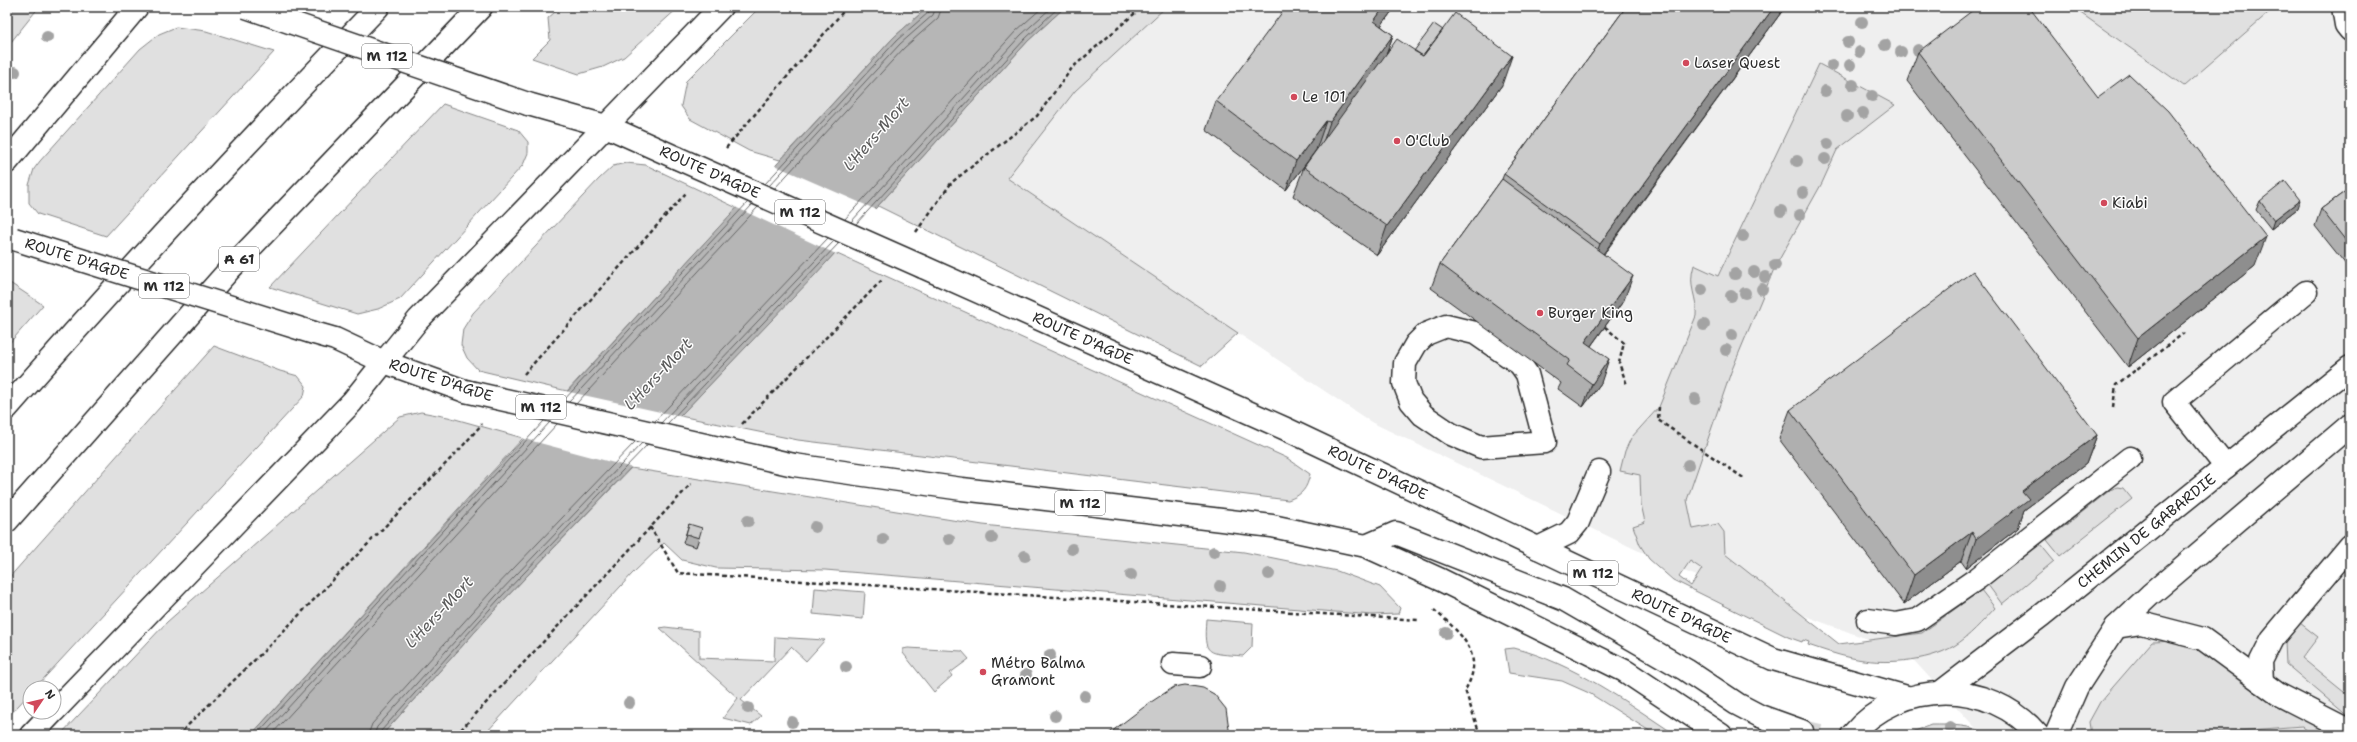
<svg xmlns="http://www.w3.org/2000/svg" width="2357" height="742" font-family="'Shantell Sans',sans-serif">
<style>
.built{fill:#efefef}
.green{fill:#e0e0e0;stroke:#868686;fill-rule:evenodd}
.water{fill:#b6b6b6;stroke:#7e7e7e}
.pier{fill:#fff}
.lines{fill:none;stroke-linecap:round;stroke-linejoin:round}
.shore{stroke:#636363;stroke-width:1}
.minor-tunnel{stroke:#d5d5d5;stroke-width:22;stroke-dasharray:22 11;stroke-linecap:butt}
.minor-casing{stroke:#2b2b2b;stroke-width:25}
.major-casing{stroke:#2b2b2b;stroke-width:25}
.highway-casing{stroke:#2b2b2b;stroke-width:25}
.path{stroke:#2b2b2b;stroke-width:2.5;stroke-dasharray:4 3;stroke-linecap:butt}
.minor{stroke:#fff;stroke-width:22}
.major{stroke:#fff;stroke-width:22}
.highway{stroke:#fff;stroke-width:22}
.major-bridge-casing{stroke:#2b2b2b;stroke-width:25;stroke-linecap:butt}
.major-bridge{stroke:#fff;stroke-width:22}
.tree{fill:#a3a3a3}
.wall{fill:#afafaf;stroke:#2b2b2b}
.shaded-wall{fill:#8e8e8e;stroke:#2b2b2b}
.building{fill:#cbcbcb;stroke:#2b2b2b}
.poi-dot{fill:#d1495b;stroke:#fff;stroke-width:1.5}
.labels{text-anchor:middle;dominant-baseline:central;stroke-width:3;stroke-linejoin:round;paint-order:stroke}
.shield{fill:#fff;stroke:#6b6b6b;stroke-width:1}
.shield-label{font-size:14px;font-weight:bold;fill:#2b2b2b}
.poi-label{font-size:15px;fill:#2b2b2b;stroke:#fff;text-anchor:start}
.street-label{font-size:15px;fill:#2b2b2b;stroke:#fff}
.water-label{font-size:16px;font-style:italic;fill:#5c5c5c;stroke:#fff}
</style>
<rect width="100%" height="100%" fill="#fff"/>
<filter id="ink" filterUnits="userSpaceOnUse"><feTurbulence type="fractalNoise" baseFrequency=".025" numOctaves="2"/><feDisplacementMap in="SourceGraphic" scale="8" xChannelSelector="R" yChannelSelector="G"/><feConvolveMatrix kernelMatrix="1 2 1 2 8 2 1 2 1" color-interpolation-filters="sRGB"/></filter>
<g filter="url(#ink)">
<path class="built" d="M1166 7H2072L2183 86 2275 7H2350V735H1982L1908 654 1670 566 1371 422 1006 178 1075 91Z"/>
<path class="green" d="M7 7H39L7 47Z
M561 7H679L624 57 603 67 579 74 532 58 550 40 548 18Z
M760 7H928L894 37 780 160 749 151 690 119 681 106 686 81Z
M1065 7H1166L1075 91 1007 178 1238 333 1202 366 878 206 1028 41Z
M2072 7H2275L2184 86Z
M176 27 206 31 274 52 106 236 38 214 29 203V185L34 169 40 161 140 49 159 34Z
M1819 64 1895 105 1837 150 1822 183 1774 269 1731 372 1687 500 1693 529 1718 524 1724 532 1725 554 1839 644 1922 633 1981 590 1995 608C1983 621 1969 637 1954 646 1927 662 1883 665 1852 658 1837 655 1823 650 1808 645L1809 642 1803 640 1802 642 1788 637 1673 580 1649 559 1640 545 1633 526 1645 522 1641 504 1640 475 1620 471 1625 451 1631 438 1659 407 1696 316C1698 296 1687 288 1694 265L1718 276ZM1690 561 1702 569 1691 586 1679 577Z
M443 104 518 130 528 142V153L523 165 400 299 378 309 357 314 270 287Z
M626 163 646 165 737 208 567 391 478 370 467 358 461 345 463 329 473 313 599 179 613 166Z
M835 253 1287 458 1310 474C1307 489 1302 495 1288 500L798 440 680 416Z
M7 281 43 305 7 346Z
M214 346 280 371 298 376 306 386 304 396 35 688H30V693L7 718V580Z
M421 412 448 417 523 438 251 735H60L167 622 400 417Z
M631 468 983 525 1244 552 1337 571 1380 587 1400 608 1398 614 1372 615 825 570 716 568 682 560 664 543 632 574 484 735H382L501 603Z
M2117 487 2123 488 2132 499 2060 556 2047 540 2110 490Z
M2040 544 2054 561 2002 604 1988 585Z
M815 588 865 592 863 619 813 614Z
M1206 619 1253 623 1252 647 1243 656C1208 653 1203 657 1206 619Z
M2300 623 2318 637 2302 658 2350 697V718L2286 664 2285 642Z
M665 627 699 631V658L774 661 775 637 825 640 806 661 791 647 741 700 761 716 751 725 723 718 738 698 660 628Z
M2177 641 2197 647 2339 735H2312L2302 726 2185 735H2091L2089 722 2100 702 2152 642Z
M908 648 962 651 969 659 950 673 952 676 934 692 903 653V649Z
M1514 648C1573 663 1626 702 1676 735H1656L1589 693 1562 681 1509 673 1505 649Z
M1931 725C1951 725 1971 724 1988 735H1904Z"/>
<path class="water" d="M928 7H1065L1028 41 815 275 501 603 382 735H251L894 37Z"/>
<path class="pier" d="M774 165 877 210 836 254 735 207Z
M565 391 683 417 633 468 521 438Z"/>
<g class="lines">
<path class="shore" d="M765 184 897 40 929 12 931 7
M769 186 900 44 933 15 936 7
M775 188 904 48 938 18 942 7
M845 219 1016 31 1043 7
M851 222 1021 35 1052 7
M856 224 1025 39 1059 7
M563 401 748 202
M569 402 752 205
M576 404 758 207
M655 421 828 238
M661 423 834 241
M667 424 839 243
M256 735 544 421
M263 735 550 422
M271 735 557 424
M368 735 372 724 490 593 635 442
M374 735 377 727 495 597 642 443
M379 735 381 731 498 600 648 444"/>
<path class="minor-tunnel" d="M1802 731 1820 735"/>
<defs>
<g id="minor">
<path d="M2343 7 2346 25 2350 30"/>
<path d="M1446 326 1475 333 1520 364 1527 374 1545 442 1481 447 1451 434 1423 415 1411 401 1404 383 1405 363 1416 344 1426 334Z"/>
<path d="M2226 467 2174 402 2306 292"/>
<path d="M1366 546 1396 533 1563 599 1686 670 1737 704 1760 716 1802 731"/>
<path d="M1538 548 1569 533 1578 522 1599 472"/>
<path d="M1868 620 1896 624 1917 620 1978 578 2130 458"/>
<path d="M2116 627 2141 623 2203 639 2278 694 2350 731"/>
<path d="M1173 664 1200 666"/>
<path d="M2262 682 2261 661 2272 639 2350 546"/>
<path id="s1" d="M1941 692 2042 615 2350 367"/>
<path d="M2056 735 2077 687 2116 627 2150 595 2350 425"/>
</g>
<g id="major">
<path d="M528 104 606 126 677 158"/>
<path d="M7 162 137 7"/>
<path id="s2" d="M923 267 1286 429 1773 659 1907 697"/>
<path d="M314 333 335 339 384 362 465 391"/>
<path d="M384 362 418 320 606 126"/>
<path d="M794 465 962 489 1272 526 1366 546 1441 580 1625 671 1721 735"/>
<path d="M1852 735C1899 679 1990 678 2038 735"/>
</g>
<path id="highway" d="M606 126 721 7
M7 408C127 271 251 138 378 7
M7 521 230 269 481 7
M54 711 352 402 384 362
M31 735 53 712"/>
</defs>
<use href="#minor" class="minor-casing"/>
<use href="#major" class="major-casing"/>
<use href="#highway" class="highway-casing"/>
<path class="path" d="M726 148 847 7
M916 232 952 182 1037 116 1072 68 1142 7
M1605 327 1624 343 1619 363 1627 385
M524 374 686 193
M1659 407 1658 420 1745 479
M2113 407 2116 385 2184 333
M742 424 882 280
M650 527 678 573 1418 620
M1434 610C1460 632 1487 655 1465 690L1480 735
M178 735 270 645 460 449 482 424
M456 735 691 484"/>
<use href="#minor" class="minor"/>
<use href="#major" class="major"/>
<use href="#highway" class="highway"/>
<defs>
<g id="major-bridge">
<path d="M246 7 528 104"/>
<path d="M677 158 923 267"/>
<path id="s3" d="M14 239 314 333"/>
<path d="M465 391 794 465"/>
</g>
</defs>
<use href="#major-bridge" class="major-bridge-casing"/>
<use href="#major-bridge" class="major-bridge"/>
</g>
<g class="tree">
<circle cx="1862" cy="22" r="6"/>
<circle cx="47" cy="37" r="6"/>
<circle cx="1848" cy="42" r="6"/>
<circle cx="1885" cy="45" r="6"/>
<circle cx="1918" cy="50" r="6"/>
<circle cx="1860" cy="52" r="6"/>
<circle cx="1901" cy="52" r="6"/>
<circle cx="1832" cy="65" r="6"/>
<circle cx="1850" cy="65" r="6"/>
<circle cx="15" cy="72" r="6"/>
<circle cx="1853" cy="85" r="6"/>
<circle cx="1825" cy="91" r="6"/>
<circle cx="1872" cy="96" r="6"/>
<circle cx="1863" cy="113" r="6"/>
<circle cx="1847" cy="116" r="6"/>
<circle cx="1828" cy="144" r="6"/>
<circle cx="1825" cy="159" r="6"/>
<circle cx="1797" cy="161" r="6"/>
<circle cx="1803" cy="193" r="6"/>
<circle cx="1781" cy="211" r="6"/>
<circle cx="1800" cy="215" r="6"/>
<circle cx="1743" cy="236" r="6"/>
<circle cx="1775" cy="265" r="6"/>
<circle cx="1754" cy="272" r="6"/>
<circle cx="1735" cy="274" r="6"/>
<circle cx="1765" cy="277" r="6"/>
<circle cx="1762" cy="289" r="6"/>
<circle cx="1702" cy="290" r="6"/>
<circle cx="1745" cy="293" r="6"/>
<circle cx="1731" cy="296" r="6"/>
<circle cx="1704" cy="325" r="6"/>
<circle cx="1732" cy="335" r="6"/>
<circle cx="1726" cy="350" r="6"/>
<circle cx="1695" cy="399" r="6"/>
<circle cx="1688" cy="465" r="6"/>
<circle cx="748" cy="521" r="6"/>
<circle cx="815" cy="527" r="6"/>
<circle cx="992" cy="538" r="6"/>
<circle cx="883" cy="539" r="6"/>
<circle cx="949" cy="539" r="6"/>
<circle cx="1072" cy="549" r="6"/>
<circle cx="1214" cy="552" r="6"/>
<circle cx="1025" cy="556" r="6"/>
<circle cx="1269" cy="574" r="6"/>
<circle cx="1131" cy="575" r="6"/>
<circle cx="1220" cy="586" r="6"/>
<circle cx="1446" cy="633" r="6"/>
<circle cx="1050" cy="655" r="6"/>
<circle cx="846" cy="667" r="6"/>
<circle cx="1026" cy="675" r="6"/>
<circle cx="1085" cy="696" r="6"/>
<circle cx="629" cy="703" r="6"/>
<circle cx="748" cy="708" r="6"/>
<circle cx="1055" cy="716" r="6"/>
<circle cx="792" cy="722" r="6"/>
<circle cx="1950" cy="727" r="6"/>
</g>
<path class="wall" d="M1395 7 1381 26 1393 35 1387 53 1414 51 1502 85 1377 255 1293 196 1304 167 1316 150 1286 190 1206 130 1216 101Z
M1626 7H1784L1783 10 1604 254 1624 300 1591 346 1601 383 1583 407 1558 389 1561 383 1431 288 1440 264 1502 179 1504 174Z
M1918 52 2098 97 2255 266 2128 367 1907 81Z
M2350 188V263L2347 266 2315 226 2321 209Z
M2260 201 2297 209 2271 229 2256 210Z
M1790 410 2097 435 2086 464 2024 510 2018 528 1966 568 1961 561 1904 604 1779 439Z
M689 524 699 538 696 547 683 543Z"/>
<path class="shaded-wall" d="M1384 7H1395L1363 50 1374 21Z
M1774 7H1784L1783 10 1589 273 1600 244Z
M1393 35 1383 64 1320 151 1330 122Z
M1512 56 1502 85 1377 255 1387 226Z
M1326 121 1316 150 1286 190 1296 161Z
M2300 200 2297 209 2271 229 2274 220Z
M2266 237 2255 266 2128 367 2138 338Z
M2350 257V263L2347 266Z
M1633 276 1624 300 1577 365 1585 342Z
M1609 359 1601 383 1583 407 1592 384Z
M2097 435 2086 464 2024 510 2018 528 1966 568 1976 539 2022 491Z
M1972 532 1961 561 1904 604 1914 575Z"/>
<path class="building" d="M1286 7H1384L1374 21 1393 35 1330 122 1326 121 1296 161 1216 101Z
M1626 7H1774L1600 244 1504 174Z
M1977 7H2029L2098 97 2129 74 2168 111 2266 237 2138 338 1918 52Z
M1455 13 1512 56 1387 226 1304 167 1397 39 1423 56Z
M1434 24 1443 30 1423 56 1414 51Z
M1502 179 1633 276 1585 342 1609 359 1592 384 1567 365 1570 360 1440 264Z
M2285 181 2300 200 2274 220 2260 201Z
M2350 188V246L2321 209Z
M1973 271 2097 435 2022 491 2029 499 1976 539 1972 532 1914 575 1790 410Z
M689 524 702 528 699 538 686 534Z
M1185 685 1203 688 1214 694 1226 709 1229 729 1228 735H1107L1148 704 1174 687Z"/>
</g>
<g class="poi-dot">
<circle cx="1686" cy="63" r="4"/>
<circle cx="1294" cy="97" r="4"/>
<circle cx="1397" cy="141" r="4"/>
<circle cx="2104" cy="203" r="4"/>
<circle cx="1540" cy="313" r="4"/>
<circle cx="983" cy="672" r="4"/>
</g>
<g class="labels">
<g class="shield">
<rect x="362" y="44" width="50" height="24" rx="3"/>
<rect x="775" y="200" width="50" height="24" rx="3"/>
<rect x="219" y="247" width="40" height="24" rx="3"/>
<rect x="139" y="274" width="50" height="24" rx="3"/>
<rect x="516" y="395" width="50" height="24" rx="3"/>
<rect x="1055" y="491" width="50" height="24" rx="3"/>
<rect x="1568" y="561" width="50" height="24" rx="3"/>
</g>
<g class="shield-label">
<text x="387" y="56">M 112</text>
<text x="800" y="212">M 112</text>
<text x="239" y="259">A 61</text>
<text x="164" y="286">M 112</text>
<text x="541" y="407">M 112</text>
<text x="1080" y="503">M 112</text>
<text x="1593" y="573">M 112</text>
</g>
<g class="poi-label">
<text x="1694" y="63">Laser Quest</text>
<text x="1302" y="97">Le 101</text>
<text x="1405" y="141">O'Club</text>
<text x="2112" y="203">Kiabi</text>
<text x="1548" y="313">Burger King</text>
<text x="991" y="663">Métro Balma<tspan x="991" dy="17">Gramont</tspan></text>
</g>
<g class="street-label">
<text transform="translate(710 172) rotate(24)">ROUTE D'AGDE</text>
<text stroke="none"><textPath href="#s3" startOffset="66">ROUTE D'AGDE</textPath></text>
<text stroke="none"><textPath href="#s2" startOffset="175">ROUTE D'AGDE</textPath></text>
<text transform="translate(441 380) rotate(18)">ROUTE D'AGDE</text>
<text stroke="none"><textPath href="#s2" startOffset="499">ROUTE D'AGDE</textPath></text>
<text stroke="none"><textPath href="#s1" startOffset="261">CHEMIN DE GABARDIE</textPath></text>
<text stroke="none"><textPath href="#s2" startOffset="835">ROUTE D'AGDE</textPath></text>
</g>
<g class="water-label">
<text transform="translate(876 134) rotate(-49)">L'Hers-Mort</text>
<text transform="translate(658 374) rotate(-47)">L'Hers-Mort</text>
<text transform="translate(439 612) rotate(-47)">L'Hers-Mort</text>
</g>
</g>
<rect width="2357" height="742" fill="none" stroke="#fff" stroke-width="24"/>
<rect x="12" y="12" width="2333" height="718" fill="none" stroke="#2b2b2b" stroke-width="1.5" filter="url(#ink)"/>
<g transform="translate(42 700) rotate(55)"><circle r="19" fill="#ffffff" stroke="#aaaaaa"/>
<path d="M0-3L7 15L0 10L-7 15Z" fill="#d1495b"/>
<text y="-6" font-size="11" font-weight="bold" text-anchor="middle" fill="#2b2b2b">N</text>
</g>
</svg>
